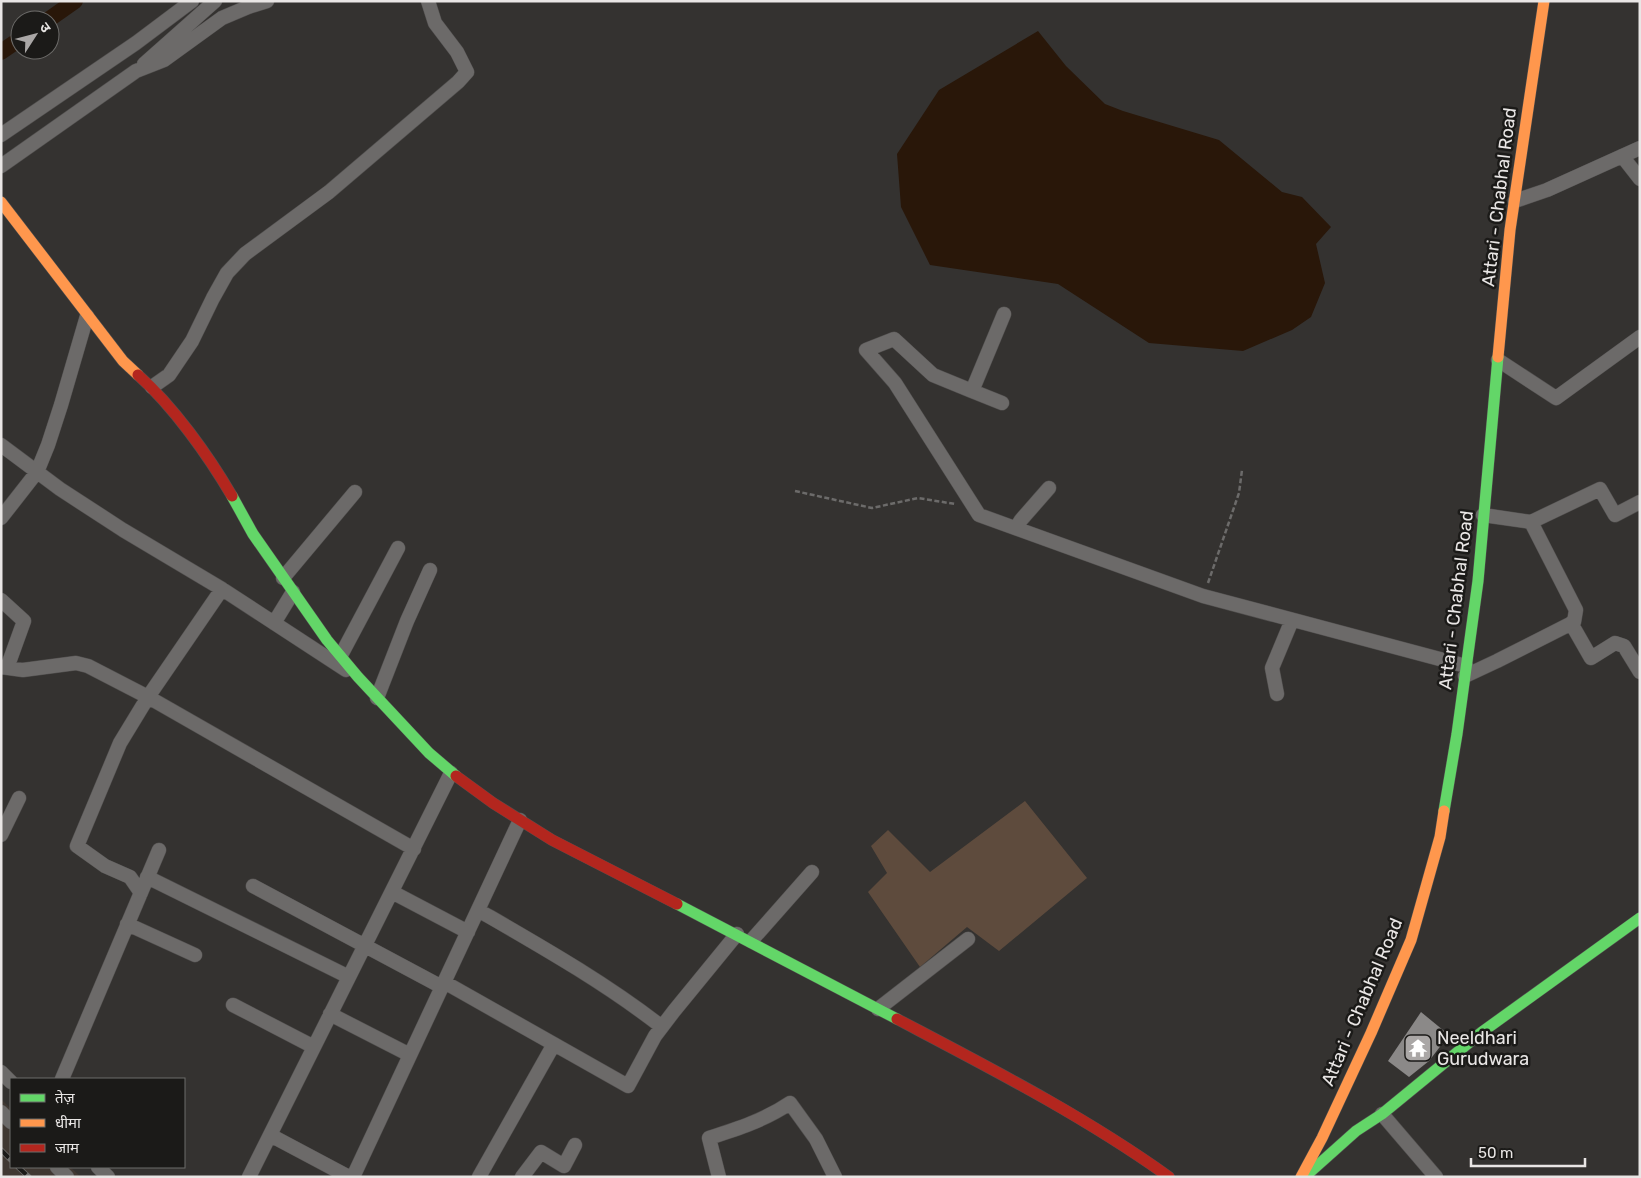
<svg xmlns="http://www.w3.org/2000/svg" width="1641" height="1178" font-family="Rubik,'Noto Sans Devanagari',sans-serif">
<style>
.built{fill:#403832}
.green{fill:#5e4b3d}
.water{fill:#291709}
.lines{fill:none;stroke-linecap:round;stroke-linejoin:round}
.canal{stroke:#291709;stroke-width:16}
.building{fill:#8b8988}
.street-casing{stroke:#514f4e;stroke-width:15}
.fast-casing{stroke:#514f4e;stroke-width:12}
.slow-casing{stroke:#514f4e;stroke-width:12}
.jam-casing{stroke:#514f4e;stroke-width:12}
.path{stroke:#6c6b6a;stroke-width:2.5;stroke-dasharray:5 2.5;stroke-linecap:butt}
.street{stroke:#6c6a69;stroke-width:14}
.fast{stroke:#63d668;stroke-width:11}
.slow{stroke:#ff974d;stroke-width:11}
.jam{stroke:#b3261e;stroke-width:11}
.rail-casing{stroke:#6f6e6c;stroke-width:5.5}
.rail{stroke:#1b1a18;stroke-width:4;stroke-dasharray:11;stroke-linecap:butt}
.labels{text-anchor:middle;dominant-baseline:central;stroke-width:5;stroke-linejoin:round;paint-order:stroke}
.street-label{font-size:18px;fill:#e9e6e5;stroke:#1b1a18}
.poi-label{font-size:18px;fill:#e9e6e5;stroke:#1b1a18;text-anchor:start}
</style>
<rect width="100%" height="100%" fill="#343230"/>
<path class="built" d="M1 1099 11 1109V1167H70L81 1177H1Z"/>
<path class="green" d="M1025 801 1087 878 999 951 967 927 920 967 868 892 887 873 871 846 888 830 930 872Z"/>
<path class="water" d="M1038 31 1066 66 1105 104 1123 111 1219 140 1282 192 1302 197 1331 227 1316 244 1325 283 1311 317 1292 330 1243 351 1149 343 1058 284 930 265 901 207 897 154 939 90Z"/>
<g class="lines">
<path class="canal" d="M48 20 75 1
M1 52 20 39"/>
</g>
<path class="building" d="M1421 1012 1449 1035 1429 1061 1409 1077 1388 1061Z"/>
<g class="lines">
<defs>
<path id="street" d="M144 64 215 1
M1 135 136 43 192 1
M1622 156 1640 179
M1 166 136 71 164 60 222 18 248 7 267 1
M1515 201 1547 190 1640 148
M1004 314 972 391 933 375 894 339 866 350 895 383 979 515 1203 596 1466 666
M1498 360 1556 398 1640 337
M152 387 169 375 192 341 213 298 227 273 245 254 329 192 458 82 467 72 457 52 435 23 428 1
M972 391 1002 403
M1 445 60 489 123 530 222 589 346 670
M1 518 37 472 48 445 61 405 87 316
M1531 522 1600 489 1615 515 1640 502
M1016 528 1021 520 1049 488
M283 578 355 492
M1 600 24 621 7 668
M274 623 293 592
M1571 623 1591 658 1615 643 1624 646 1640 672
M340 657 398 548
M1 667 23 670 76 663 88 666 148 697 414 849
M1465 676 1497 661 1574 622 1576 610 1531 522 1483 515
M1277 694 1272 668 1292 620
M377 698 407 621 430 570
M1 835 19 798
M147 877 349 977
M253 886 442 987
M392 892 468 932
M141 893 130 877 105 866 77 846 120 743 148 697 222 589
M478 910C542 947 604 982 662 1027
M127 924 195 955
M751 941 812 872
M444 982 628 1086 655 1036 674 1011 737 934
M233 1005 314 1047
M878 1009 968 939
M330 1014 410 1055
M1 1072 11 1082
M62 1079 159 850
M1 1112 11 1122
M1382 1114 1436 1177
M270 1135 349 1177
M57 1167 67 1177
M98 1167 108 1177
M249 1177 451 773
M353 1177 520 820
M479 1177 554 1044
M522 1177 541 1152 564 1166 575 1145
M719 1177 709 1138C737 1129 765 1120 790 1103L816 1139 835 1177"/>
<path id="fast" d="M232 496 253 534 327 640 358 677 429 753 456 776
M1444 811 1457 734 1478 581 1498 357
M677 904 897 1019
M1309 1173 1356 1131 1382 1114 1482 1032 1640 918"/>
<path id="slow" d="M1 202 123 361 138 375
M1498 357 1510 230 1544 1
M1301 1177 1322 1138 1371 1033 1411 940 1440 837 1444 811"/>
<path id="jam" d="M138 375C173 406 208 455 232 496
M456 776 493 803 552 840 677 904
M897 1019C990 1068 1084 1116 1169 1177"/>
</defs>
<use href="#street" class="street-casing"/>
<use href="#fast" class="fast-casing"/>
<use href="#slow" class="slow-casing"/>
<use href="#jam" class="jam-casing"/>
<path class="path" d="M795 491 872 508 918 498 955 504
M1208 583 1239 493 1242 470"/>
<use href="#street" class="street"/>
<use href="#fast" class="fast"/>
<use href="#slow" class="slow"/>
<use href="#jam" class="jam"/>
<defs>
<path id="rail" d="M1 1150 11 1160
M18 1167 29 1177"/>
</defs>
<use href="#rail" class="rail-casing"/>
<use href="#rail" class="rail"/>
</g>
<defs>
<symbol id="temple-square" viewBox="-11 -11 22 22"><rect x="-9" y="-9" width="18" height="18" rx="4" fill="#aaa7a6" stroke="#1b1a18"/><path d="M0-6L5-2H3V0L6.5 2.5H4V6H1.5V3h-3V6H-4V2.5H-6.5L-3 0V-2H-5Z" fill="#fff"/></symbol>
</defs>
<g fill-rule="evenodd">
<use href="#temple-square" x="1402" y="1032" width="32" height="32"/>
</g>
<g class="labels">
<g class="street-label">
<text transform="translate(1499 197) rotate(-83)">Attari - Chabhal Road</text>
<text transform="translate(1456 600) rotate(-83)">Attari - Chabhal Road</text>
<text transform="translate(1362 1002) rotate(-67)">Attari - Chabhal Road</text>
</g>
<g class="poi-label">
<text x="1437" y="1038">Neeldhari<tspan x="1437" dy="21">Gurudwara</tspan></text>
</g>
</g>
<rect width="1641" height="1178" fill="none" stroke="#e9e6e5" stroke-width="5"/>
<rect x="10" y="1078" width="175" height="90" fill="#1b1a18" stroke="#6d6c6a"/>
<rect x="20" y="1094" width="25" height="8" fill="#63d668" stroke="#6d6c6a"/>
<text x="55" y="1103" font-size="15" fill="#e9e6e5">तेज़</text>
<rect x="20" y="1119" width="25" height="8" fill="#ff974d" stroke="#6d6c6a"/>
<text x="55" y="1128" font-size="15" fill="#e9e6e5">धीमा</text>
<rect x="20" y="1144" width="25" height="8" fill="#b3261e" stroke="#6d6c6a"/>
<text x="55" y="1153" font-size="15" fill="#e9e6e5">जाम</text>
<g transform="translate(35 35) rotate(54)"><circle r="24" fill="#1b1a18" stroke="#6d6c6a"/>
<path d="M0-4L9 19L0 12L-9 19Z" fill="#aaa7a6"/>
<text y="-8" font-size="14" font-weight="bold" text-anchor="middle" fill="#e9e6e5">उ</text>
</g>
<path d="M1471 1158v8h114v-8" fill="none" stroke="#e9e6e5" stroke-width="2.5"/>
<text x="1478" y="1158" font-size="15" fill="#e9e6e5" stroke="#1b1a18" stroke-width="4" paint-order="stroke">50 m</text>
</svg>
